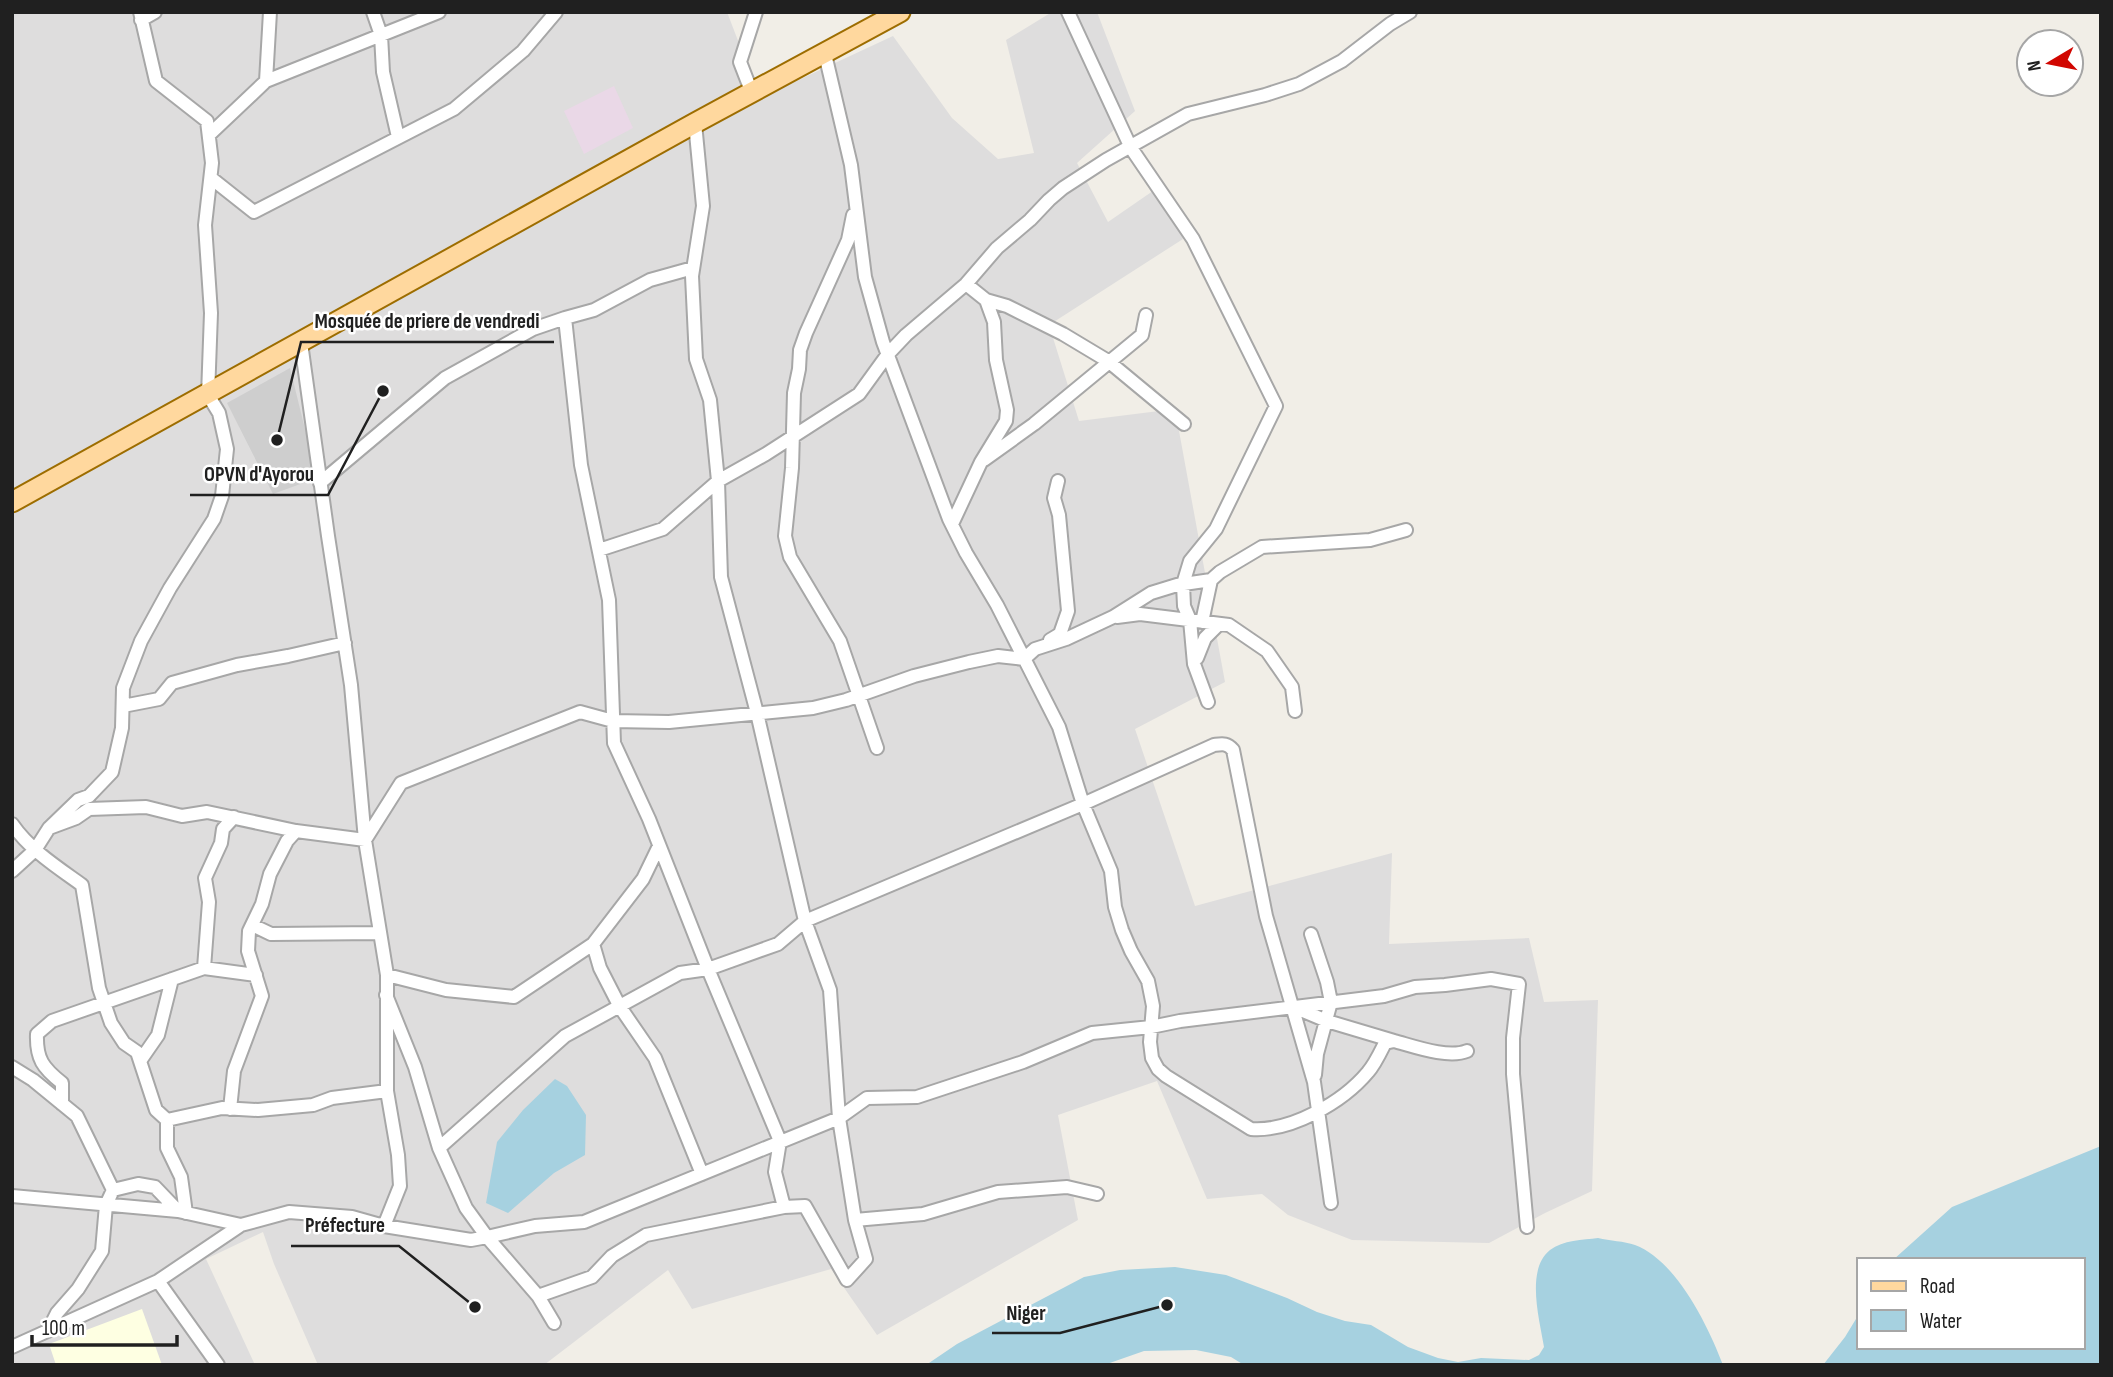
<svg xmlns="http://www.w3.org/2000/svg" width="2113" height="1377" font-family="'Sofia Sans Condensed',sans-serif">
<style>
.residential{fill:#dedddd}
.industrial{fill:#ead8e7}
.education{fill:#feffe2}
.religious{fill:#cecece}
.water{fill:#a6d1e0}
.lines{fill:none;stroke-linecap:round;stroke-linejoin:round}
.minor-casing{stroke:#a7a7a7;stroke-width:16}
.primary-casing{stroke:#9d6d00;stroke-width:23}
.minor{stroke:#fff;stroke-width:12}
.primary{stroke:#ffd89e;stroke-width:19}
.leader{fill:none;stroke:#202020;stroke-width:2.5}
.callout-dot{fill:#202020;stroke:#fff;stroke-width:2.5}
.callout-label{font-size:21px;text-anchor:middle;font-weight:bold;fill:#202020;stroke:#fff;stroke-width:5;stroke-linejoin:round;paint-order:stroke}
</style>
<rect width="100%" height="100%" fill="#f1eee7"/>
<path class="residential" d="M12 12H727L760 98 893 36 952 118 998 159 1034 153 1006 40 1052 12H1097L1135 111 1077 163 1108 222 1163 184 1183 239 1049 325 1079 421 1175 409 1225 682 1135 729 1195 906 1392 853 1389 944 1529 938 1544 1002 1598 1000 1592 1191 1545 1213 1489 1243 1352 1240 1288 1215 1262 1194 1207 1199 1157 1081 1058 1115 1078 1220 877 1335 831 1269 692 1309 668 1270 544 1365H318L274 1264 263 1232 206 1259 255 1365H12Z"/>
<path class="industrial" d="M614 86 633 128 584 154 564 111Z"/>
<path class="education" d="M142 1309 162 1365H56L49 1344Z"/>
<path class="religious" d="M290 368 317 478 273 494 227 403Z"/>
<path class="water" d="M555 1079 567 1086 586 1115 585 1155 554 1173 508 1213 486 1203 497 1142 523 1110Z
M2101 1146V1365H1823L1845 1337 1859 1314V1347H2083V1260H1893L1952 1207Z
M1598 1238C1610 1241 1624 1241 1635 1245 1677 1261 1708 1326 1723 1365H1244L1231 1357 1196 1350 1144 1351 1104 1365H926L957 1344 1084 1277 1120 1270 1175 1267 1226 1275 1287 1298 1317 1312 1345 1321 1371 1325 1408 1347 1438 1358 1458 1362 1481 1358 1529 1360 1539 1355 1544 1347C1540 1321 1525 1270 1550 1250 1563 1240 1583 1240 1598 1238Z"/>
<g class="lines">
<defs>
<path id="minor" d="M373 12 381 35 383 72 398 137
M1068 12 1131 148 1193 239 1276 406 1216 529 1190 561 1183 584 1184 606 1190 620 1194 664 1208 702
M141 20 155 12
M825 54 851 165 865 277 883 342 949 519 966 553 997 605 1059 727 1083 804 1111 871 1115 907 1122 930 1131 951 1148 981 1153 1006 1150 1042 1152 1058 1158 1069 1166 1076 1251 1129C1291 1132 1343 1102 1368 1072 1375 1064 1380 1053 1385 1043L1394 1041C1413 1046 1448 1059 1467 1051
M266 81 439 12
M752 93 740 62 756 12
M695 123 703 206 692 276 696 359 710 400 718 481 721 577 757 713 805 921 830 990 839 1118 855 1220
M209 135 266 81 270 12
M211 178 254 212 454 109 523 51 556 12
M853 215 848 240 806 333 800 350 799 369 794 393 792 468 785 536 790 557 840 641 877 748
M693 268 650 280 594 310 565 318 581 465 609 600 614 743 649 819 708 969 780 1141 775 1172 784 1207
M966 284 986 300 1007 306 1063 334 1108 361 1184 424
M301 343 328 536 351 685 365 840 387 975V1091L398 1155 400 1186 384 1226
M984 460 1034 424 1142 335 1146 315
M320 483 445 378 533 329 565 318
M952 524 981 462 1006 421 1007 410 996 360 994 322 986 300
M599 550 663 529 718 481 766 454 859 394 888 354 906 335 966 284 997 248 1030 220 1049 200 1063 188 1106 160 1188 114 1265 95 1299 84 1342 61 1390 24 1410 12
M1117 617 1140 614 1229 625 1267 651 1292 687 1295 711
M1202 622 1211 580
M1050 640 1060 634 1068 611 1059 515 1054 498 1058 481
M1197 658 1205 638 1219 624
M123 706 159 699 172 683 237 665 288 656 345 643
M12 824C30 850 57 867 82 885L99 988 111 1023 124 1043 137 1052 156 1110 167 1120
M49 828 76 818 89 809 146 807 182 816 207 812 296 831 365 840 401 783 580 712 613 721 669 722 813 708 846 700 914 676 969 662 998 656 1024 659 1035 649 1066 639 1113 617 1151 593 1177 585 1211 580 1220 572 1262 547 1370 540 1406 530
M12 871 35 850 49 828 78 800 89 796 112 772 122 728 123 688 141 641 170 588 214 519 222 496 227 449 219 413 208 395 211 313 205 225 212 163 207 121 156 81 140 12
M252 925 271 934 380 933
M1311 934 1327 982 1331 1002 1317 1054 1315 1075
M593 944 600 968 620 1007 655 1058 702 1174
M204 968 209 902 205 878 221 843 223 829 234 817
M387 975 446 990 514 997 593 944 643 879 659 846
M386 995 415 1067 439 1148 466 1208 487 1237 535 1226 584 1222 839 1118 867 1098 917 1097 1023 1062 1092 1033 1151 1027 1180 1021 1384 996 1415 987 1445 985 1491 979 1519 984 1513 1038V1074L1527 1227
M1296 1008 1327 1021 1394 1041
M140 1061 158 1035 172 979
M12 1067 33 1080 77 1116 113 1190
M62 1104V1083C43 1068 36 1059 37 1034L52 1021 204 968 256 975
M230 1109 234 1071 262 996 248 951 249 931 262 904 270 874 287 841 296 831
M439 1148 565 1036 680 973 708 969 778 944 805 921 1083 804 1214 745C1223 744 1227 743 1233 750L1266 916 1314 1082 1331 1203
M12 1196 178 1211
M186 1213 181 1177 167 1148V1120L222 1108 258 1110 313 1105 332 1098 387 1091
M158 1281 218 1365
M538 1296 592 1277 612 1256 646 1235 784 1207 805 1206 847 1280 866 1259 855 1220 923 1214 998 1192 1067 1187 1097 1194
M48 1331 57 1313 78 1289 102 1251 106 1205 113 1190 138 1184 155 1187 178 1211 241 1225 289 1212 352 1217 384 1226 471 1240 487 1237 538 1296 554 1323
M12 1347 158 1281 241 1225"/>
<path id="primary" d="M12 502 695 123 900 12"/>
</defs>
<use href="#minor" class="minor-casing"/>
<use href="#primary" class="primary-casing"/>
<use href="#minor" class="minor"/>
<use href="#primary" class="primary"/>
</g>
<path class="leader" d="M277 440L301 342H554M383 391L328 495H190M475 1307L399 1246H291M1167 1305L1060 1333H992"/>
<g class="callout-dot">
<circle cx="277" cy="440" r="7"/>
<circle cx="383" cy="391" r="7"/>
<circle cx="475" cy="1307" r="7"/>
<circle cx="1167" cy="1305" r="7"/>
</g>
<g class="callout-label">
<text x="427" y="328">Mosquée de priere de vendredi</text>
<text x="259" y="481">OPVN d'Ayorou</text>
<text x="345" y="1232">Préfecture</text>
<text x="1026" y="1320">Niger</text>
</g>
<rect width="2113" height="1377" fill="none" stroke="#202020" stroke-width="28"/>
<rect x="1857" y="1258" width="228" height="91" fill="#ffffff" stroke="#a6a6a6" stroke-width="2"/>
<rect x="1871" y="1281" width="35" height="10" fill="#ffd89e" stroke="#a6a6a6" stroke-width="2"/>
<text x="1920" y="1293" font-size="21" fill="#202020">Road</text>
<rect x="1871" y="1310" width="35" height="21" fill="#a6d1e0" stroke="#a6a6a6" stroke-width="2"/>
<text x="1920" y="1328" font-size="21" fill="#202020">Water</text>
<g transform="translate(2050 63) rotate(260)"><circle r="33" fill="#ffffff" stroke="#a6a6a6" stroke-width="2"/>
<path d="M0-5L12 26L0 18L-12 26Z" fill="#d10600"/>
<text y="-10" font-size="19" font-weight="bold" text-anchor="middle" fill="#202020">N</text>
</g>
<path d="M32 1335v10h145v-10" fill="none" stroke="#202020" stroke-width="3.5"/>
<text x="42" y="1335" font-size="21" fill="#202020" stroke="#ffffff" stroke-width="5" paint-order="stroke">100 m</text>
</svg>
